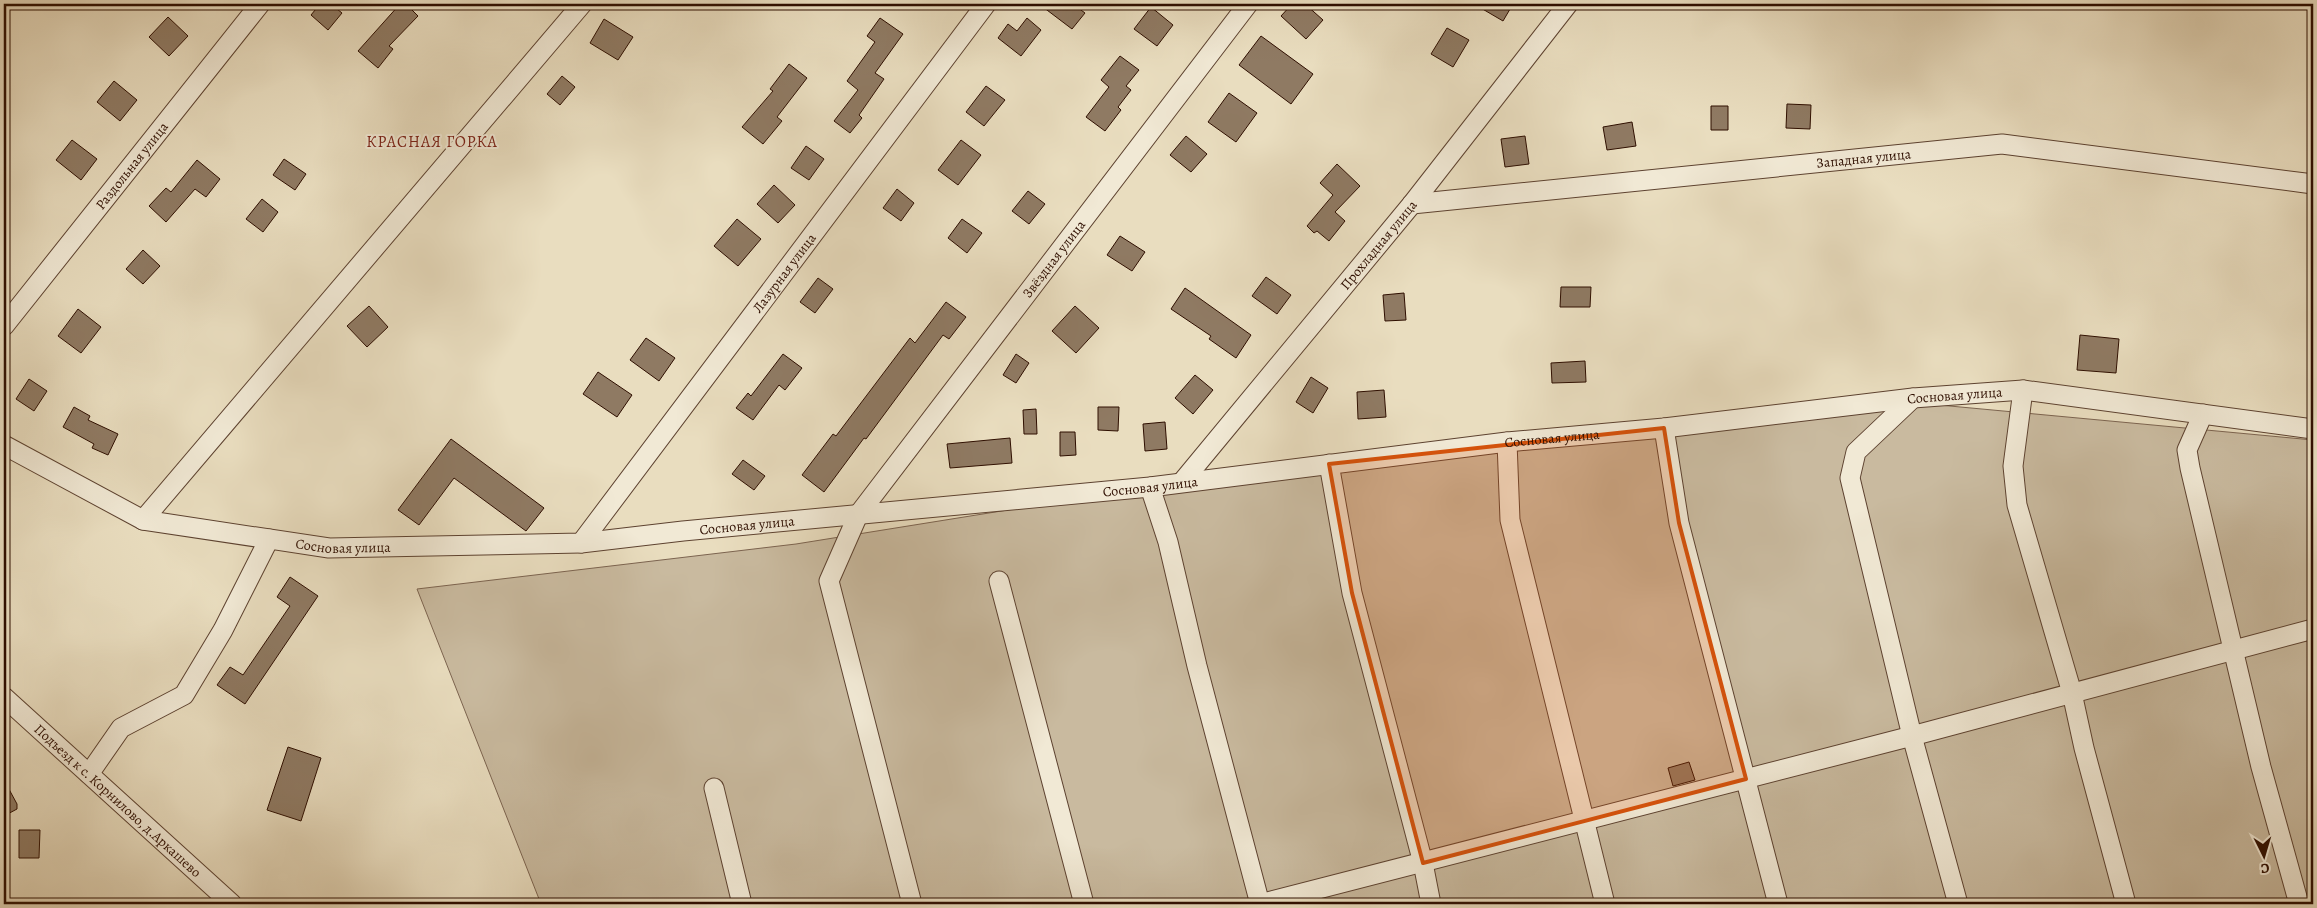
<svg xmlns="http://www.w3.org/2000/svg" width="2317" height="908" font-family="Alegreya,serif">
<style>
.green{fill:#c9ba9f;stroke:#7c6450}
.building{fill:#8f7a63;stroke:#2e0e00}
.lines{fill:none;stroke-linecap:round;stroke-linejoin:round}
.minor-casing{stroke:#5d4230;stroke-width:21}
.minor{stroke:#f1e9d5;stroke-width:19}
.marked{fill:#d5520b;fill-opacity:0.2;stroke:#d5520b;stroke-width:4;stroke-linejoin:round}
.labels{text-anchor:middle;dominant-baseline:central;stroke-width:4;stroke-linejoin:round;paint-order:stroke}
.street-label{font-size:14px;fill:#2e0e00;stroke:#f1e9d5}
.quarter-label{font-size:16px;letter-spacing:1px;fill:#7a1f14;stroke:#f1e9d5}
</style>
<rect width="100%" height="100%" fill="#e9ddbf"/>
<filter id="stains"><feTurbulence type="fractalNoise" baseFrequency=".004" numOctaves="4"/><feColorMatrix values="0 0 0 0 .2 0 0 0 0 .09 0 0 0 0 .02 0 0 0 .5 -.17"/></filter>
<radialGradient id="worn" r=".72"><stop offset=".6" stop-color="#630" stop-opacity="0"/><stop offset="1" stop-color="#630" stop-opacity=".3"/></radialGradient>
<path class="green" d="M1939 405 2313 440V904H541L417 589 796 544 1182 482Z"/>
<path class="building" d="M320 4H331L342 13 328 30 311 15Z
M400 4H406L418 16 389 46 393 49 378 68 358 51Z
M1039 4H1073L1085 13 1072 29Z
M1292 4H1305L1323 20 1306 39 1281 16Z
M1474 4H1513L1503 21Z
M1151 7 1173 25 1157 46 1134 29Z
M168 17 188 36 169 56 149 37Z
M880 18 903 34 875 73 884 79 859 115 862 118 850 133 834 121 858 90 847 81 875 42 867 36Z
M1027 18 1041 30 1021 56 998 38 1008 24 1017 31Z
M604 19 633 37 618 60 590 43Z
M1447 28 1469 40 1453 67 1431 54Z
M1261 36 1313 74 1291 104 1239 65Z
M1120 56 1139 70 1126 86 1131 90 1118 107 1121 110 1105 131 1086 117 1109 87 1101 80Z
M789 64 807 78 777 117 782 121 763 144 742 127 773 91 770 89Z
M562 76 575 87 560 105 547 94Z
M114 81 137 100 120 121 97 102Z
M986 86 1005 100 984 126 966 112Z
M1229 93 1257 113 1236 142 1208 122Z
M1787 104 1811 105 1810 129 1786 128Z
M1711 106H1728V130H1711Z
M1632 122 1636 146 1607 150 1603 127Z
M1186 136 1207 154 1191 172 1170 155Z
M1525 136 1529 164 1505 167 1501 139Z
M72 140 97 159 81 180 56 160Z
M961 140 981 155 958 185 938 170Z
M806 146 824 159 809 180 791 168Z
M284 159 306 174 295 190 273 175Z
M197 160 220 179 206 197 195 189 166 222 149 206 166 188 171 192Z
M1337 164 1360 186 1335 212 1345 221 1329 241 1317 231 1314 233 1307 226 1333 195 1320 183Z
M774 185 795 205 778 223 757 204Z
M897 189 914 203 901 221 883 208Z
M1028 191 1045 204 1029 224 1012 211Z
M262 199 278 212 263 232 246 219Z
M737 219 761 239 738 266 714 246Z
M962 219 982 233 967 253 948 238Z
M1120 236 1145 252 1132 271 1107 255Z
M143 250 160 266 143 284 126 269Z
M1266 277 1291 295 1277 314 1252 296Z
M818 278 833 289 815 313 800 302Z
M1561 287H1591L1590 307H1560Z
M1185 288 1251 335 1236 358 1209 339 1211 336 1171 309Z
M1404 293 1406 320 1385 321 1383 295Z
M946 302 966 317 949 339 943 335 866 439 864 438 824 492 802 475 833 434 836 436 910 338 915 343Z
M369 306 388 327 367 347 347 326Z
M1075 306 1099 328 1076 353 1052 331Z
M78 309 101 327 81 353 58 336Z
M2080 335 2119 339 2116 373 2077 370Z
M646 338 675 358 659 381 630 360Z
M783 354 802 368 785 390 779 385 753 420 736 408 748 393 751 396Z
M1016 354 1029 363 1016 383 1003 375Z
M1585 361 1586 382 1552 383 1551 363Z
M598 372 632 395 617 417 583 394Z
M1195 375 1213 390 1193 414 1175 398Z
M1311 377 1328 388 1313 413 1296 402Z
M29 379 47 391 34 411 16 399Z
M1384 390 1386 417 1358 419 1357 392Z
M74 407 90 416 88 420 118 434 108 455 92 448 94 444 63 427Z
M1098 407H1119L1118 431 1098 430Z
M1036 409 1037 434H1024L1023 410Z
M1165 422 1167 449 1145 451 1143 424Z
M1060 432H1075L1076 455 1060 456Z
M1010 438 1012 463 950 468 947 444Z
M451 439 544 508 526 531 454 478 419 525 398 510Z
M743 460 765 476 754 490 732 474Z
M290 577 318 596 245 704 217 685 230 667 243 675 290 606 277 597Z
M288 747 321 758 301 821 267 810Z
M1689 762 1695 780 1673 786 1668 768Z
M4 780 17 804V809L4 816Z
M19 830H40L39 858H19Z"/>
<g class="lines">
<defs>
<g id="minor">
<path id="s1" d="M1412 204 2002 144 2313 184"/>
<path id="s2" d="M4 326 260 4"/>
<path d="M2023 390 2013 466 2017 505 2072 693 2084 748 2126 904"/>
<path d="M1913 398 1856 452 1850 478 1912 736 1958 904"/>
<path d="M2203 414 2187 450 2190 468 2261 767 2299 904"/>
<path d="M1664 428 1679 523 1778 904"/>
<path d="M1507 442 1510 520 1605 904"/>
<path id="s3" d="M4 445 143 520 329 548 581 543 683 531 1150 487 1507 442 1664 428 1913 398 2023 390 2313 429"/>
<path d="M1329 464 1352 593 1423 863 1431 904"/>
<path id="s4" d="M1182 482 1412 204 1568 4"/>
<path d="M1150 487 1168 542 1197 666 1260 904"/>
<path d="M143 520 582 4"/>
<path id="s5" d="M581 543 986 4"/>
<path d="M999 581 1084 904"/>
<path id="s6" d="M4 697 232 904"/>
<path d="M89 774 121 728 184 695 223 630 269 539"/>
<path d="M714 788 742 904"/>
<path id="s7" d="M912 904 829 581 858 515 1248 4"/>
<path d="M1260 904 1912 736 2313 629"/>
</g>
</defs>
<use href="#minor" class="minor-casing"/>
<use href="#minor" class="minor"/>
</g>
<path class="marked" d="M1664 428 1679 523 1746 779 1423 863 1352 593 1329 464Z"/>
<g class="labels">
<g class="street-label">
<text stroke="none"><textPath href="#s1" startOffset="454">Западная улица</textPath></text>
<text stroke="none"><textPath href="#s2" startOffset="205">Раздольная улица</textPath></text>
<text stroke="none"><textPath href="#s4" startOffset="308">Прохладная улица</textPath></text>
<text stroke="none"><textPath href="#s7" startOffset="728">Звёздная улица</textPath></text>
<text stroke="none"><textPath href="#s5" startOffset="338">Лазурная улица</textPath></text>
<text stroke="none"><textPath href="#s3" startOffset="1980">Сосновая улица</textPath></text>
<text stroke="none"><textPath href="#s3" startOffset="1575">Сосновая улица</textPath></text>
<text stroke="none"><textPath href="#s3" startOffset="1170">Сосновая улица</textPath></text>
<text stroke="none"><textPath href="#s3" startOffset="765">Сосновая улица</textPath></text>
<text stroke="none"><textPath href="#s3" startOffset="360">Сосновая улица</textPath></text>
<text stroke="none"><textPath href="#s6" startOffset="154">Подъезд к с. Корнилово, д.Аркашево</textPath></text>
</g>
<g class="quarter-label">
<text x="432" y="142">КРАСНАЯ ГОРКА</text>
</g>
</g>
<rect width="2317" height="908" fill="none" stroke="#e9ddbf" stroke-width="20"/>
<rect x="5" y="5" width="2307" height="898" fill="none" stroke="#2e0e00" stroke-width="2.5"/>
<rect x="10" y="10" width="2297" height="888" fill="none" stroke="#2e0e00"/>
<g transform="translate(2264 856) rotate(175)" stroke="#f1e9d5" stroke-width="4" paint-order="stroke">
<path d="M0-4L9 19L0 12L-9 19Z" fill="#2e0e00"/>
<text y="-8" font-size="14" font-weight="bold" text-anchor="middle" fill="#2e0e00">С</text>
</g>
<rect width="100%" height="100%" filter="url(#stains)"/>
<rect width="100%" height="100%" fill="url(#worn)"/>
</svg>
